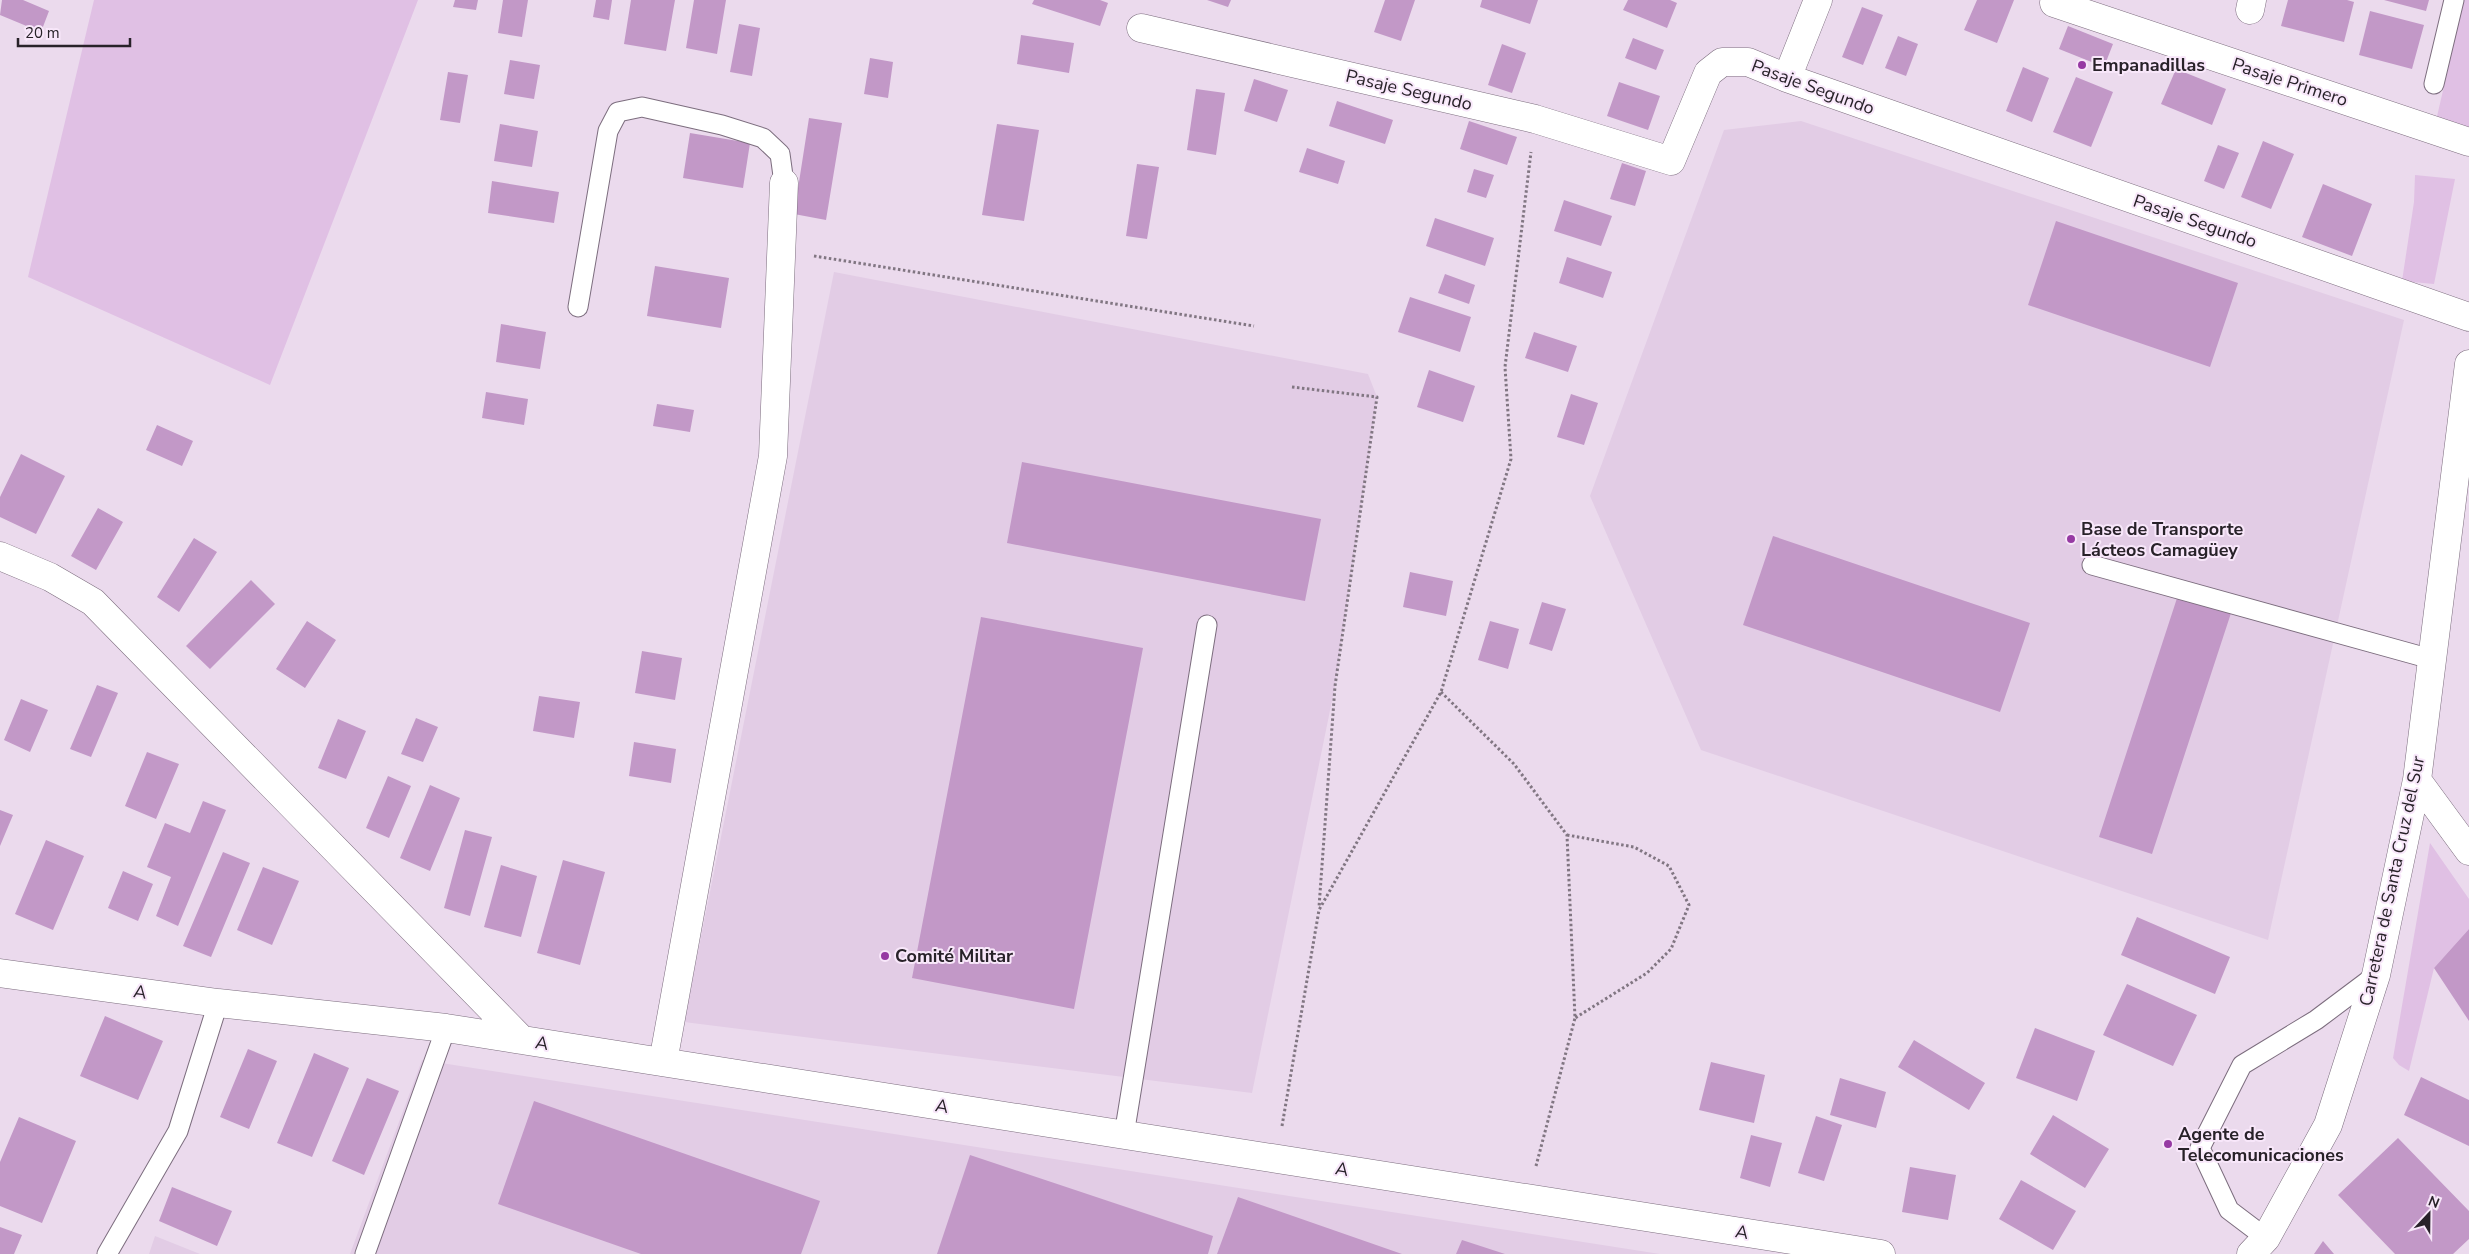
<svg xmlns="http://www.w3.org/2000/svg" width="2469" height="1254" font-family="'Nunito Sans',sans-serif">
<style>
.built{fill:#e2cce5}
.green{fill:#e0c0e4}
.building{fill:#c298c7}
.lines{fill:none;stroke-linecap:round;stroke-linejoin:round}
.lane-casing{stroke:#7c6d7e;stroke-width:21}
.street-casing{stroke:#7c6d7e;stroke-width:29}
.secondary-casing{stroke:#7c6d7e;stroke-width:29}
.path{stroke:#817682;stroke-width:3;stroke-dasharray:2.5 2.5;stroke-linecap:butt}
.lane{stroke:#fff;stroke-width:19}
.street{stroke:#fff;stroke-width:28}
.secondary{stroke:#fff;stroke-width:28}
.poi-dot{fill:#9639a3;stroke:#f8e7fa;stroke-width:2}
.labels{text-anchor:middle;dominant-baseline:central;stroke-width:4;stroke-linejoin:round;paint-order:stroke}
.poi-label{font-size:18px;font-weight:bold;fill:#282229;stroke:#f8e7fa;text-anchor:start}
.street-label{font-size:18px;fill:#282229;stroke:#f8e7fa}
</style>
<rect width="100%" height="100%" fill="#ebdaed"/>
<path class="built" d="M1801 121 2404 320 2268 940 1701 750 1590 496 1724 130Z
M834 272 1368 374 1377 397 1335 686 1252 1093 684 1022Z
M422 1060 1660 1254H350Z
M155 1236 200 1254H149Z"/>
<path class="green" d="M94 0H418L270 385 28 277Z
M2464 0H2469V132L2435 125Z
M2415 175 2455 179 2434 284 2402 281 2414 202Z
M2430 843 2469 899V929L2434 968 2409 1071 2399 1065 2393 1058Z"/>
<path class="building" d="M2 0H23L49 11 41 32 0 15Z
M455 0H478L476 10 453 7Z
M503 0H528L522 37 498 33Z
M596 0H612L609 20 593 17Z
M631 0H675L666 51 624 44Z
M694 0H726L717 54 686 48Z
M1034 0H1100L1108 3 1100 26 1032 4Z
M1207 0H1231L1228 7Z
M1385 0H1415L1401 41 1374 32Z
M1482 0H1538L1530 24 1480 7Z
M1628 0H1670L1677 3 1667 28 1623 10Z
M1977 0H2014L1997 43 1964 30Z
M2288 0H2347L2354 2 2344 42 2281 26Z
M2384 0H2429L2426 11Z
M1862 7 1883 15 1863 65 1842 57Z
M2370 11 2424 25 2412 69 2359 55Z
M739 24 760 28 752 76 730 72Z
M2068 26 2113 44 2104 67 2059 49Z
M1021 35 1074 43 1069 73 1017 64Z
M1898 36 1918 44 1906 76 1885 68Z
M1633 38 1664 50 1656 70 1625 58Z
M1502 44 1526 53 1512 93 1488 85Z
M870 58 893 62 888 98 864 94Z
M510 60 540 65 534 99 504 94Z
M2023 67 2049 78 2032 122 2006 111Z
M2176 69 2226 89 2212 125 2161 104Z
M448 72 468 75 460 123 440 120Z
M2076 77 2113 92 2091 147 2053 132Z
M1254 79 1288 90 1277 122 1244 111Z
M1619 82 1660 96 1648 130 1607 116Z
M1196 89 1225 93 1216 155 1187 150Z
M1337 101 1393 120 1385 144 1329 126Z
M809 118 842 123 826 220 794 214Z
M1469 121 1517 137 1507 165 1460 149Z
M500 124 538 131 532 167 494 161Z
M997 124 1039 130 1024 221 982 215Z
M690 133 750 143 743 188 683 178Z
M2263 141 2294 154 2271 209 2241 197Z
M2218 145 2239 153 2224 189 2204 181Z
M1307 148 1345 161 1338 184 1299 172Z
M1622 163 1646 171 1635 206 1610 199Z
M1137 164 1159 167 1147 239 1126 236Z
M1474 169 1494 175 1486 198 1467 192Z
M492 181 559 192 554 223 488 213Z
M2323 184 2372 204 2352 256 2302 237Z
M1564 200 1612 216 1601 246 1554 231Z
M1435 218 1494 238 1485 266 1426 246Z
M2056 221 2238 283 2210 367 2028 305Z
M1567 257 1612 272 1603 298 1559 283Z
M655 266 729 278 721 328 647 316Z
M1445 274 1475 285 1469 304 1438 293Z
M1410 297 1471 317 1460 352 1398 332Z
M501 324 546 332 540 369 496 362Z
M1534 332 1577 346 1568 372 1525 358Z
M1429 370 1475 386 1463 422 1417 407Z
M486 392 528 399 524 425 482 418Z
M1571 394 1598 403 1584 445 1557 437Z
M657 404 694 410 690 432 653 426Z
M157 425 193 441 182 466 146 450Z
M21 454 65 476 36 534 0 517V497Z
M1022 462 1321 519 1305 601 1007 543Z
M98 508 123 522 96 570 71 556Z
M1773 536 2030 623 2000 712 1743 625Z
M194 538 217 552 179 612 157 597Z
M1410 572 1453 581 1446 616 1403 607Z
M251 580 275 604 210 669 186 646Z
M2179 592 2232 610 2152 854 2099 837Z
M1542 602 1566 609 1552 651 1529 644Z
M981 617 1143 648 1074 1009 912 978Z
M307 621 336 640 305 688 276 669Z
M1490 621 1519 629 1508 669 1478 660Z
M642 651 682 658 675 700 635 693Z
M97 685 118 693 91 757 70 749Z
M539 696 580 702 574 738 533 731Z
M21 699 48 710 30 752 4 740Z
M416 718 438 727 423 762 401 754Z
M338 719 366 731 346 779 318 768Z
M634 742 676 749 671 783 629 776Z
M147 752 179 764 156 819 125 806Z
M388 776 411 786 389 838 366 828Z
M430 785 460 798 430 871 400 858Z
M203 801 226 810 178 926 156 916 171 877 147 867 165 823 190 833Z
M0 810 13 815 0 846Z
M465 830 492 837 470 916 444 908Z
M46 840 84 856 53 930 15 914Z
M223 852 250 863 211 957 183 946Z
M563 860 605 872 580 965 537 953Z
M501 865 537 876 521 937 484 927Z
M263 867 299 881 272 945 237 930Z
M123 871 153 884 138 921 108 908Z
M2137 917 2230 957 2215 994 2121 955Z
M2469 929V1021L2434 968Z
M2127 984 2197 1015 2173 1066 2103 1035Z
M105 1016 163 1041 138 1100 80 1076Z
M2035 1028 2095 1051 2077 1101 2016 1078Z
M1914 1040 1985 1083 1969 1110 1898 1067Z
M248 1049 277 1061 249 1129 220 1117Z
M314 1053 349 1068 312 1157 277 1143Z
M1711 1062 1765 1075 1754 1123 1699 1110Z
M2421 1077 2469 1100V1146L2404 1115Z
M367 1078 399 1091 364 1175 332 1161Z
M1840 1078 1886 1092 1876 1128 1830 1115Z
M534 1101 820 1201 801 1254H641L498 1204Z
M2053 1115 2109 1149 2085 1188 2030 1154Z
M1816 1116 1842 1125 1824 1181 1798 1173Z
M19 1117 76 1141 42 1223 0 1206V1162Z
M1751 1135 1782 1143 1770 1187 1740 1178Z
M2398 1138 2469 1211V1239L2453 1254H2395L2338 1195Z
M970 1155 1213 1236 1208 1254H937Z
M1910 1167 1956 1175 1948 1220 1902 1212Z
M2021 1180 2076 1211 2053 1250 1999 1219Z
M172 1187 232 1211 217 1246 159 1221Z
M1238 1197 1402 1254H1217Z
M0 1227 22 1235 14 1254H0Z
M1462 1240 1505 1254H1456Z
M2323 1241 2334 1254H2314Z"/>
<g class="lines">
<defs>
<path id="lane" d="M2434 84 2454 0
M578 307 608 131 618 112 642 107 722 125 763 138 780 154 784 183
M2092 565 2431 659
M1124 1135 1207 625
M2266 1238 2229 1210 2200 1148 2242 1065 2316 1020 2376 975
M107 1254 178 1131 218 1003
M365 1254 446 1028"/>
<path id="street" d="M2054 3 2469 142
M2250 10 2252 0
M1141 28 1535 119 1671 161 1708 73 1722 62H1748L1787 78 2469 317
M1787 78 1818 0
M0 556 50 577 93 602 522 1040
M0 973 218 1003 446 1028 1881 1254
M663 1062 773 456 784 183"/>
<path id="secondary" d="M2417 780 2469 851
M2251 1254 2266 1238 2328 1125 2376 975 2417 780 2469 364"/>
</defs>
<use href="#lane" class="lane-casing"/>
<use href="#street" class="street-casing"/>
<use href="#secondary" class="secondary-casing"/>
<path class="path" d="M814 256 1254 326
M1292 387 1377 397 1335 686 1319 907
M1441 692 1514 764 1567 835 1575 1018 1536 1166
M1567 835 1634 847 1669 866 1689 905 1671 949 1647 973 1575 1018
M1282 1126 1319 910 1441 692 1511 459 1505 367 1531 152"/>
<use href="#lane" class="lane"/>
<use href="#street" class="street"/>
<use href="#secondary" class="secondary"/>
</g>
<g class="poi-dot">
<circle cx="2082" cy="65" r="5"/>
<circle cx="2071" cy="539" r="5"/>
<circle cx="885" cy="956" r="5"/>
<circle cx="2168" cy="1144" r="5"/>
</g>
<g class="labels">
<g class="poi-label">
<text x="2092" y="65">Empanadillas</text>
<text x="2081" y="529">Base de Transporte<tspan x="2081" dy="21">Lácteos Camagüey</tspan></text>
<text x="895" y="956">Comité Militar</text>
<text x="2178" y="1134">Agente de<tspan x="2178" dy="21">Telecomunicaciones</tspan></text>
</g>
<g class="street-label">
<text transform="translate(2290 82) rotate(18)">Pasaje Primero</text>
<text transform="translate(1813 87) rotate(20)">Pasaje Segundo</text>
<text transform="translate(1409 90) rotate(13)">Pasaje Segundo</text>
<text transform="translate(2195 221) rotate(19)">Pasaje Segundo</text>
<text transform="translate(2392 881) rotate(-78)">Carretera de Santa Cruz del Sur</text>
<text transform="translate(140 992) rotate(8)">A</text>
<text transform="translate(542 1043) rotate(9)">A</text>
<text transform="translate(942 1106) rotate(9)">A</text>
<text transform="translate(1342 1169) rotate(9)">A</text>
<text transform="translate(1742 1232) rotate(9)">A</text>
</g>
</g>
<g transform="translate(2429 1214) rotate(22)" stroke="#f8e7fa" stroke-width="4" paint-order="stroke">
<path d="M0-4L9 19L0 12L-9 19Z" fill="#282229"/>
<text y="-8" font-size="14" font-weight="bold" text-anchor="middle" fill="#282229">N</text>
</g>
<path d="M18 38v8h112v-8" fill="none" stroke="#282229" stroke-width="2.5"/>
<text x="25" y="38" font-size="15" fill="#282229" stroke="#f8e7fa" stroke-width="4" paint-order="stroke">20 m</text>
</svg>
